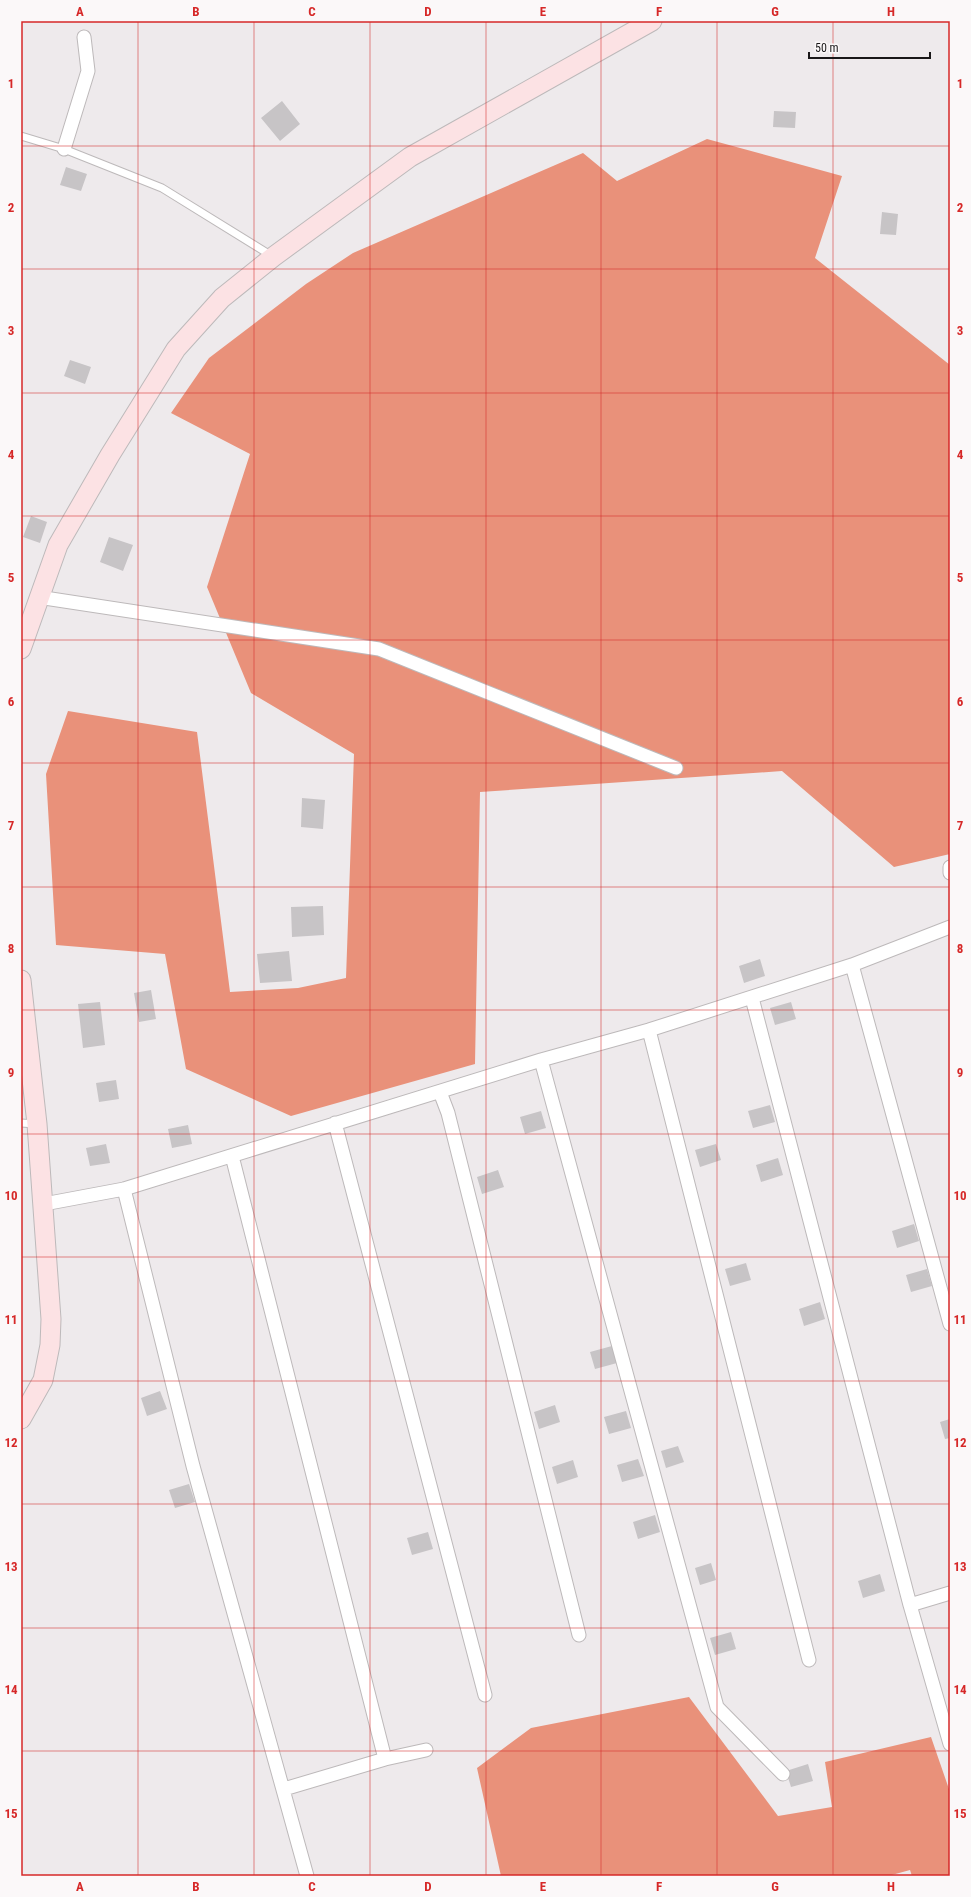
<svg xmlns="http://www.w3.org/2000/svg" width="971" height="1897" font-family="'Roboto Condensed',sans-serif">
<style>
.forest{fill:#e9917a}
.building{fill:#c7c4c6}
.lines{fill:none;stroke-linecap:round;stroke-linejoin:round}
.service-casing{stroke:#bdb9ba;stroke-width:9}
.minor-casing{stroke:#bdb9ba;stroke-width:15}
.secondary-casing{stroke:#bdb9ba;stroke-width:21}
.service{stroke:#fff;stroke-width:7}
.minor{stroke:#fff;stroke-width:13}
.secondary{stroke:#fce2e4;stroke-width:19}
.grid{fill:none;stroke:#d62828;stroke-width:1;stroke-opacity:0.55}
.neatline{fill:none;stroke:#d62828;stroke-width:1.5}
.grid-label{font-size:13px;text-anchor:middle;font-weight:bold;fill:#d62828}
</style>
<rect width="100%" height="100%" fill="#eeeaec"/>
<path class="forest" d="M707 139 842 176 815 258 950 365V854L894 867 782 771 480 792 475 1064 291 1116 186 1069 165 954 56 945 46 774 68 711 197 732 230 992 298 988 346 978 354 754 251 693 207 587 250 454 171 413 209 358 306 284 353 253 583 153 617 181Z
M689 1697 778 1816 832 1807 825 1762 931 1737 950 1792V1876H912L910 1870 888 1876H501L477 1768 531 1728Z"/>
<path class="building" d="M282 101 300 124 280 141 261 118Z
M774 111 796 112 795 128 773 127Z
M66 167 87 174 81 191 60 185Z
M882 212 898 214 896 235 880 234Z
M70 360 91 367 85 384 64 376Z
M31 516 47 522 40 543 23 537Z
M109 537 133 545 123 571 100 562Z
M302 798 325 800 323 829 301 827Z
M323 906 324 935 292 937 291 907Z
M289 951 292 981 260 983 257 954Z
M760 959 765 976 744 983 739 966Z
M151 990 156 1019 139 1022 134 993Z
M100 1002 105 1045 83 1048 78 1004Z
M791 1002 796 1019 775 1025 770 1008Z
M116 1080 119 1099 99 1102 96 1083Z
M770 1105 775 1122 753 1128 748 1111Z
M541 1111 546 1128 525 1134 520 1117Z
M188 1125 192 1144 172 1148 168 1129Z
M106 1144 110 1163 90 1166 86 1148Z
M716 1144 721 1160 700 1167 695 1150Z
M778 1158 783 1175 761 1182 756 1165Z
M498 1170 504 1187 482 1194 477 1177Z
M914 1224 919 1241 897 1248 892 1231Z
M746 1263 751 1280 730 1286 725 1269Z
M927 1269 932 1286 911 1292 906 1275Z
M820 1302 825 1319 804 1326 799 1309Z
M612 1346 617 1363 595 1369 590 1352Z
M160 1391 167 1409 147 1416 141 1398Z
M555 1405 560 1422 539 1429 534 1412Z
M626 1411 631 1428 609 1434 604 1417Z
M950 1419V1438L945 1439 940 1422Z
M678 1446 684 1462 666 1468 661 1451Z
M638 1459 644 1476 622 1482 617 1465Z
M573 1460 578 1477 557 1484 552 1467Z
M189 1484 195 1502 175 1508 169 1490Z
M655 1515 660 1532 638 1539 633 1522Z
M428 1532 433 1549 412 1555 407 1538Z
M711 1563 716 1580 700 1585 695 1568Z
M880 1574 885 1591 863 1598 858 1581Z
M731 1632 736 1649 715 1655 710 1638Z
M808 1764 813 1781 791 1787 786 1771Z"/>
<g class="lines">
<defs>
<path id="service" d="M21 136 64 149 162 188 272 256
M21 1123 37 1124"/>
<path id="minor" d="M64 149 88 71 84 37
M38 597 379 649 676 768
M950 867V873
M852 965 950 1324
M752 998 910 1605 950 1744
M649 1030 809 1660
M541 1060 717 1707 783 1774
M440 1092 448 1113 579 1635
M335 1123 485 1695
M232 1156 385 1759
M124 1189 193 1466 307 1876
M44 1204 124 1189 541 1060 649 1030 852 965 950 927
M910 1605 950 1593
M284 1789 385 1759 426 1750"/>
<path id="secondary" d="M21 649 58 545 110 455 176 349 222 298 273 257 410 157 652 21
M21 980 37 1124 51 1319 50 1345 43 1380 21 1419"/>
</defs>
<use href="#service" class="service-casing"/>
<use href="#minor" class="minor-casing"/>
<use href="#secondary" class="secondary-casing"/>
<use href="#service" class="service"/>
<use href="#minor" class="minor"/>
<use href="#secondary" class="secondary"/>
</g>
<path class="grid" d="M138 21V1876M254 21V1876M370 21V1876M486 21V1876M601 21V1876M717 21V1876M833 21V1876M21 146H950M21 269H950M21 393H950M21 516H950M21 640H950M21 763H950M21 887H950M21 1010H950M21 1134H950M21 1257H950M21 1381H950M21 1504H950M21 1628H950M21 1751H950"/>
<rect width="971" height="1897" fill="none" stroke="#fbf8f9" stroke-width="44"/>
<path d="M809 52v6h121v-6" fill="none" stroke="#191718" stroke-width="2"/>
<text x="815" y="52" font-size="12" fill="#191718" stroke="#fbf8f9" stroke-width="3" paint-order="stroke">50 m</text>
<rect x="22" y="22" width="927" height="1853" class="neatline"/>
<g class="grid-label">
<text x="80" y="16">A</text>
<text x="196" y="16">B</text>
<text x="312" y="16">C</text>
<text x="428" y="16">D</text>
<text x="543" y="16">E</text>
<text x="659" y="16">F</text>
<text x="775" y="16">G</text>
<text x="891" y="16">H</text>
<text x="11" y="88">1</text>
<text x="960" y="88">1</text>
<text x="11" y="212">2</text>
<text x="960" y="212">2</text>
<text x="11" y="335">3</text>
<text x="960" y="335">3</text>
<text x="11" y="459">4</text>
<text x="960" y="459">4</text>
<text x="11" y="582">5</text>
<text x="960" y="582">5</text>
<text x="11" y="706">6</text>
<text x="960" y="706">6</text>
<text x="11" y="830">7</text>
<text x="960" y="830">7</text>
<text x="11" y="953">8</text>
<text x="960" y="953">8</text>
<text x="11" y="1077">9</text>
<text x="960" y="1077">9</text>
<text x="11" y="1200">10</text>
<text x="960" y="1200">10</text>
<text x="11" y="1324">11</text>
<text x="960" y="1324">11</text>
<text x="11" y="1447">12</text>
<text x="960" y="1447">12</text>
<text x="11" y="1571">13</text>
<text x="960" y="1571">13</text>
<text x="11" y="1694">14</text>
<text x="960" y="1694">14</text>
<text x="11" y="1818">15</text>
<text x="960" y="1818">15</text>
<text x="80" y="1891">A</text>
<text x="196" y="1891">B</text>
<text x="312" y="1891">C</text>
<text x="428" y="1891">D</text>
<text x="543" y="1891">E</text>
<text x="659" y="1891">F</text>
<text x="775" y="1891">G</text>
<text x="891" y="1891">H</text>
</g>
</svg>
